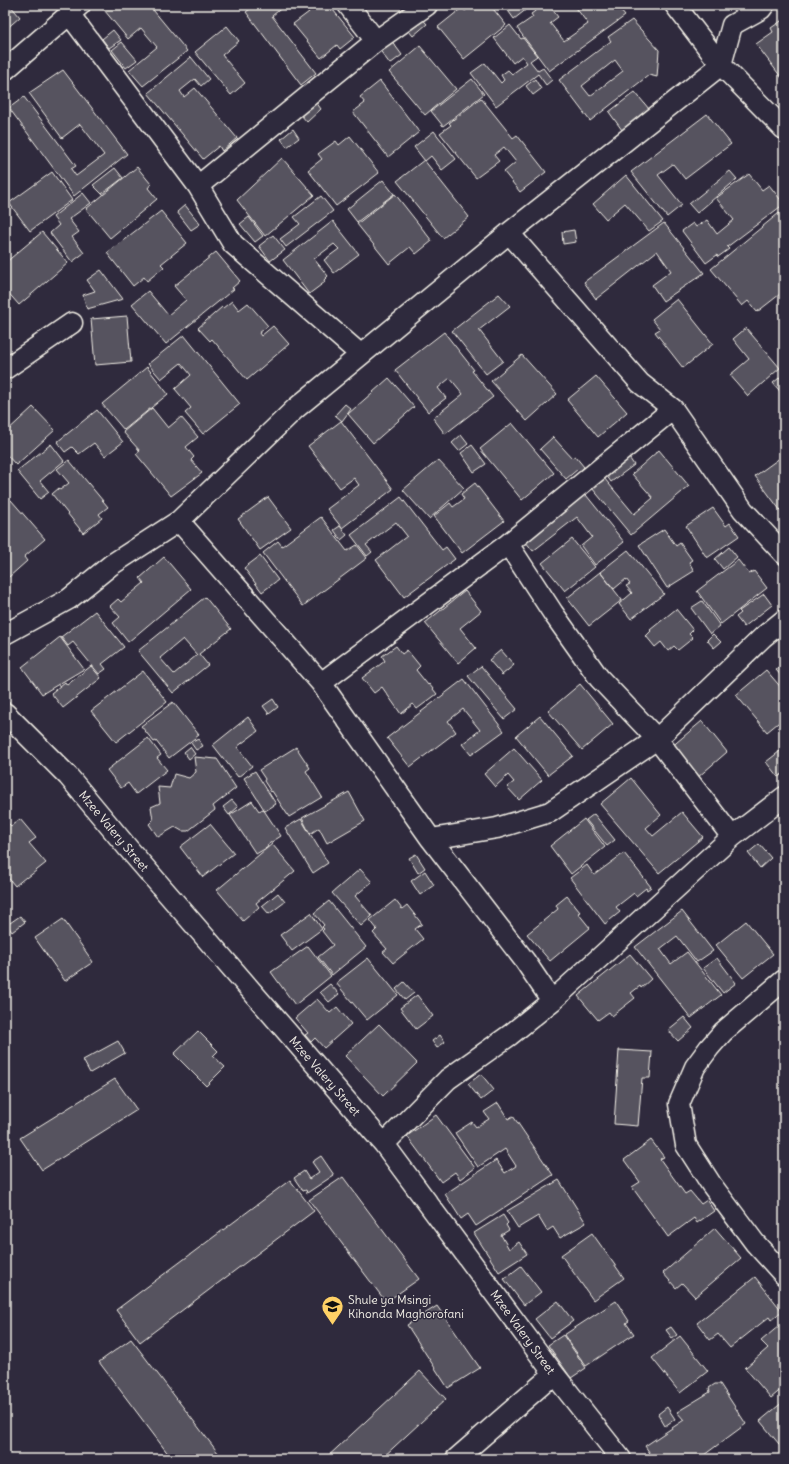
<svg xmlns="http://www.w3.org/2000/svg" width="789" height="1464" font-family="Delius,sans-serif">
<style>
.building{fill:#56525f;stroke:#f4f1e8;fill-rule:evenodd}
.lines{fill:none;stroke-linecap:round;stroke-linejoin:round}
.street-casing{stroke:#f4f1e8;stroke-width:23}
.street{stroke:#2f2a3d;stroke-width:20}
.labels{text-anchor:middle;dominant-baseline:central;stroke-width:3;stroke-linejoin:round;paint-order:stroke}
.street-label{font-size:12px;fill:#f4f1e8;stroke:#2f2a3d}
.poi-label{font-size:12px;fill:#f4f1e8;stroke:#2f2a3d;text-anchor:start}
</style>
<rect width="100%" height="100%" fill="#2f2a3d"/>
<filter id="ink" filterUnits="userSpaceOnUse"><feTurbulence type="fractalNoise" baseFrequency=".025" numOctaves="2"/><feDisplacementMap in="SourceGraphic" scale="8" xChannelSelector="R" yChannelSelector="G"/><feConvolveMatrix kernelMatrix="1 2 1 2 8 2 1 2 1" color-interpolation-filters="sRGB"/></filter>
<g filter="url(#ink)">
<path class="building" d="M5 5H10L20 17 5 30Z
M100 5H149L187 51 143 86 129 70 157 47 141 28 128 39Z
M255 5H285L272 16 316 73 301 85 246 12Z
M303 5H329L355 37 340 49 337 45 321 58 293 24 309 12Z
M472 5H490L506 25 464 59 438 27 463 7 465 11Z
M504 5H532L514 19Z
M544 5H549L558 17 550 23 564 41 588 24 574 5H616L625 16 549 71 517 28 533 17 531 14Z
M418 14 427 24 413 36 404 25Z
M784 19V81L756 44 773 32 771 28Z
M632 20 659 50 657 77 649 75 590 121 559 80 611 41 608 37ZM615 60 623 71 590 96 582 86Z
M510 25 521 39 523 38 537 56 530 61 538 71 543 68 552 80 546 85 538 74 496 106 471 73 485 63 501 83 504 80 501 75 508 70 512 74 527 63 522 56 513 63 494 38Z
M227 26 239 41 222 55 245 83 231 95 195 52Z
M113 30 121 40 109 48 102 39Z
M391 40 402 55 390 64 379 49Z
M122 42 137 60 126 68 112 50Z
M420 46 456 89 425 115 389 72Z
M191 57 209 79 201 86 195 79 180 91 184 97 195 88 237 138 222 151 219 146 203 159 148 93Z
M63 70 127 154 74 196 9 108 24 97 76 166 71 169 76 176 104 155 80 124 62 138 29 93Z
M472 79 484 94 443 126 431 111Z
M535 79 541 89 533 95 526 86Z
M380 81 419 132 388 157 353 112 365 103 360 97Z
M635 92 649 109 622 130 609 112Z
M481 98 513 138 517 135 546 172 520 192 504 172 516 162 504 147 494 155 499 161 476 178 440 133 451 125 449 123Z
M316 102 321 109 307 122 301 115Z
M707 114 731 144 685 179 673 164 658 175 682 205 667 217 631 172Z
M293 129 299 138 287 147 281 139Z
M434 131 456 159 442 170 431 156 425 161 414 147Z
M350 136 379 173 336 206 308 170 322 159 318 154 336 141 339 145Z
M282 158 314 195 265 236 237 200Z
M424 160 469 217 443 238 397 181Z
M137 167 151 184 148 188 157 199 110 238 86 209Z
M115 168 123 178 102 194 93 185Z
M730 171 737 179 697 213 689 204Z
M52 172 72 200 30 231 9 203Z
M749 174 762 190 769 185 784 204 727 247 729 249 718 257 717 255 706 263 682 231 693 223 696 227 707 220 717 234 734 220 716 198Z
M626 175 663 221 649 231 625 203 606 219 593 204Z
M383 180 394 194 357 222 347 209Z
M83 193 91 203 69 219 79 232 72 237 84 253 72 262 50 233 59 225 53 217Z
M395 194 432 241 416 254 410 247 389 264 357 224Z
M321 196 333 211 286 247 280 239 300 224 294 217Z
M185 205 200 224 191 230 177 212Z
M161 211 187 243 161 264 164 267 147 281 144 277 133 286 107 253Z
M779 213 784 218V291L757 312 748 301 742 306 711 269Z
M249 217 263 236 255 242 240 224Z
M333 221 359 254 334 273 324 260 339 249 334 244 314 259 328 276 324 280 325 282 309 294 283 260Z
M664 223 704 273 663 301 652 285 671 271 657 251 596 299 584 282Z
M574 230 576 242 563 244 562 232Z
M42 232 68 263 19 305 5 289V263Z
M273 235 285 250 270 261 259 246Z
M216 252 240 281 232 288 234 289 166 344 132 304 148 291 168 315 186 300 174 286Z
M101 270 123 299 87 309 83 295 95 291 87 280Z
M499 294 510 306 479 330 503 361 486 374 452 331Z
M677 299 713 344 683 368 655 332 660 329 652 319Z
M232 301 239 310 248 303 268 326 259 333 261 336 273 326 289 344 247 380 212 339 210 341 198 328 222 307 223 308Z
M127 316 131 362 95 365 91 319Z
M746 328 780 368 748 396 730 375 749 359 733 339Z
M444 332 474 370 472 371 493 397 445 434 433 418 463 394 450 378 438 388 446 398 428 412 395 370Z
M184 335 240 404 203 434 185 413 191 408 175 389 191 375 181 363 161 379 148 364Z
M522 355 557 394 527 421 491 381Z
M147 367 168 394 124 430 102 404Z
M784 374V396L773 383Z
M596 376 627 412 598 437 567 400Z
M389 378 414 407 373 443 348 414Z
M345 404 351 409 342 421 335 415Z
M33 407 55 430 16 465 5 453V433Z
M152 408 168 428 181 417 198 437 186 447 194 457 191 460 202 473 171 496 136 454 140 451 123 432Z
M97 410 123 442 105 456 94 443 79 454 72 447 65 452 57 442Z
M341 421 393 489 342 528 327 509 359 485 354 478 340 488 308 446Z
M512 423 554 473 522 500 480 449Z
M461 435 468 444 459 451 452 443Z
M553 437 572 458 575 456 584 467 580 471 578 469 566 479 540 449Z
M51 444 64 461 40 481 49 492 40 499 17 471Z
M472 445 486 464 474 472 461 453Z
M659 450 689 486 631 535 592 488 604 478 634 514 653 498 632 474Z
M626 453 634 465 611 482 602 469Z
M784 455V507L780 510 755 476Z
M69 460 108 507 99 514 102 518 83 533 52 494 59 488 60 490 69 483 57 469Z
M438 460 464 488 429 519 403 490Z
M475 483 504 521 462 553 434 516 450 503 453 507 464 499 461 494Z
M582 490 624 542 595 565 581 546 592 537 577 517 533 551 522 537Z
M268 497 291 528 260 550 238 519Z
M401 497 442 550 446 547 455 559 404 597 376 560 407 536 396 522 366 545 372 552 367 556 351 535Z
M11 500 45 539 24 557 27 561 9 577 5 572V505Z
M713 508 726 526 730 523 739 536 707 558 686 526Z
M321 517 347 551 357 545 367 558 303 606 263 553 278 541 282 546Z
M340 526 347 535 341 540 334 530Z
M664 529 676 546 680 543 692 560 689 562 694 571 667 588 639 545Z
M572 539 595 567 565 591 542 563Z
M729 547 737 557 723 569 715 559Z
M628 550 664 594 631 619 619 604 632 593 626 586 630 584 626 579 614 589 600 572Z
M260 556 278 580 262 592 244 568Z
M164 557 191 589 128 642 113 623 120 617 110 606 118 599 121 602 144 583 140 578Z
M738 560 749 574 754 571 767 588 721 624 697 591Z
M600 572 622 600 589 626 567 598Z
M465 591 481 611 460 628 476 648 458 663 425 623Z
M764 594 772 605 744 627 736 617 741 613 739 611Z
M205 597 231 629 199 654 208 665 173 693 138 651ZM183 639 197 655 174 674 160 658Z
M702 601 720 626 710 634 691 608Z
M676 609 693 630 689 634 693 638 678 650 674 646 668 651 661 642 655 647 646 636 651 631 650 630Z
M95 611 124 647 102 664 106 669 99 674 73 642 68 646 61 637Z
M713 634 721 642 714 648 707 640Z
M60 637 84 669 42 694 22 667Z
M396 646 402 654 407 650 420 666 416 670 428 685 429 684 437 694 417 709 413 704 401 714 382 687 374 693 362 678 385 661 382 656Z
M501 650 514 665 502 675 489 660Z
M784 664V679L776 670Z
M91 666 101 678 63 708 51 693 65 682 67 685Z
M481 666 517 709 504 719 468 676Z
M766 670 784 691V721L783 719 767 732 736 695Z
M143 671 167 702 116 742 91 711Z
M464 679 504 731 471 755 462 744 480 730 463 709 448 721 456 732 410 767 387 738Z
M580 684 613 724 582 750 548 711Z
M273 699 278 707 269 714 263 706Z
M173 702 199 735 169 758 156 741 154 742 141 726Z
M540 716 573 756 548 775 516 736Z
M248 717 258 731 237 747 252 766 238 777 213 745Z
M702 721 727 752 697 778 670 748Z
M148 738 161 755 157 758 167 770 136 794 128 783 121 788 107 770Z
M198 739 203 746 196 750 191 743Z
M190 747 195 754 189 759 184 752Z
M296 747 310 768 306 771 322 797 289 817 272 791 271 792 264 781 265 779 259 770Z
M514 748 542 780 519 800 507 787 514 782 508 775 495 787 484 774Z
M784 748V773L778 777 766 762Z
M194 757 217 759 236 788 213 806 215 810 188 831H182L175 827 158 837 149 824 153 820 151 807 160 803 158 787 170 788 174 774 189 778 196 772Z
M255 771 276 804 265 811 244 778Z
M631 778 661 815 646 828 653 836 682 812 703 837 659 873 600 804Z
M349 792 365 821 327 843 319 828 310 834 302 818Z
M232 800 238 807 229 815 223 807Z
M252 801 259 811 263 809 281 836 267 845 268 847 256 854 230 815Z
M594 814 615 840 607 846 586 820Z
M20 819 36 838 29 843 46 863 27 878 26 877 15 886 5 874V825L8 823 11 826Z
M301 819 328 863 313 873 285 828Z
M584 819 605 847 571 874 550 846Z
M210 824 234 853 203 877 180 847Z
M272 844 295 871 256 903 259 907 243 921 217 890Z
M759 844 771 858 760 868 748 853Z
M784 846V860L777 852Z
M624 853 651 887 647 890 646 888 636 896 634 893 616 907 620 912 605 924 570 878 587 865 594 875Z
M416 854 425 868 418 873 409 858Z
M360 869 372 882 355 896 372 916 361 926 332 893Z
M425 871 434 885 420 895 411 881Z
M278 893 285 902 269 914 262 906Z
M567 896 580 912 578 913 590 928 550 961 527 934 558 909 556 905Z
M395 900 402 909 407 905 422 924 415 929 423 939 393 963 383 952 387 949 373 933 377 929 370 920Z
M329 901 366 947 332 975 318 957 333 945 322 931 324 929 322 927 324 925 314 913Z
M682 911 713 951 697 962 677 936 660 949 671 964 687 952 721 995 691 1018 635 947Z
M311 913 322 929 292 951 280 935Z
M20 916 25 922 12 932 7 925Z
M63 919 93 962 65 981 35 938Z
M746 921 773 954 743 978 716 945Z
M308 946 331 976 295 1005 271 972Z
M630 954 651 979 641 988 640 986 631 993 635 998 612 1016 609 1012 598 1020 578 996Z
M368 958 398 995 367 1020 336 983Z
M717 958 736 983 723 993 703 968Z
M404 982 414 993 405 1000 396 989Z
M330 984 339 994 329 1002 320 992Z
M417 995 433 1016 416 1029 400 1008Z
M317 999 330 1013 337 1007 351 1024 324 1048 315 1038 311 1042 305 1035 308 1033 295 1018Z
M684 1017 693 1028 678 1041 668 1030Z
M379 1024 417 1063 383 1096 345 1056Z
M198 1031 218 1051 213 1056 225 1067 206 1086 174 1054Z
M440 1035 445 1042 437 1048 432 1041Z
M118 1041 125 1053 90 1073 83 1060Z
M619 1050 652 1052 650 1078H642L638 1126 614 1124Z
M481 1074 494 1090 481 1100 468 1084Z
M115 1079 137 1110 42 1170 20 1138Z
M498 1103 508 1119 513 1116 553 1175 476 1226 468 1214 461 1219 445 1194 496 1160 505 1173 516 1166 505 1149 478 1167 455 1133 472 1122 476 1127 489 1119 484 1112Z
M436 1115 475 1168 460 1179 455 1172 441 1182 407 1136Z
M651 1140 664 1157 660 1159 685 1194 690 1191 701 1204 707 1200 714 1211 697 1223 694 1218 668 1237 632 1187 640 1182 624 1160Z
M321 1156 334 1175 307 1193 306 1190 303 1191 294 1178 304 1171 309 1179 319 1172 312 1162Z
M343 1177 419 1279 386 1302 309 1200Z
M290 1180 314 1211 140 1342 116 1310Z
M559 1180 586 1223 560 1238 553 1227 547 1231 538 1216 518 1228 507 1211Z
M503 1215 508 1223 506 1225 509 1230 501 1235 509 1249 519 1242 527 1254 499 1272 474 1233Z
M715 1228 741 1258 695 1297 682 1283 676 1288 663 1273Z
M592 1233 624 1278 593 1300 561 1255Z
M521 1266 541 1292 524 1305 504 1279Z
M755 1277 782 1311 771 1320 769 1317 730 1348 718 1334 710 1340 697 1323Z
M558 1301 573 1321 550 1338 535 1319Z
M616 1301 629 1321 626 1323 634 1334 586 1366 564 1335Z
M437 1306 480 1368 448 1388 407 1325Z
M780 1325 784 1329V1381L783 1382 784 1387 771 1398 745 1368 768 1348 761 1341Z
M671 1327 677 1335 672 1338 666 1330Z
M563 1335 586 1368 571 1378 548 1345Z
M680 1336 708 1371 680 1393 652 1358Z
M131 1339 222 1458 221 1459H172L99 1362Z
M420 1371 446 1399 381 1459H325Z
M715 1384H720L746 1424 704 1455 705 1456 700 1459H654L645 1446 684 1420 677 1412 710 1392 709 1388Z
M784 1401V1450L760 1421Z
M667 1407 675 1419 665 1426 658 1414Z"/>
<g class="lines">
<defs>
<path id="street" d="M348 5 376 41
M675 5 721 65 784 129
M70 15 198 186 233 244 360 354
M5 70 80 5
M198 186 376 41 427 5
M509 233 640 383 673 409 743 510 784 554
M5 369 72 323
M673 409 508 544 553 613 599 678 657 739 732 837
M179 521 321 683 431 839 525 961 552 1001
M5 634 69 599 111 565 179 521 295 409 509 233 721 65 732 25 761 9 764 5
M321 683 508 544
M5 713 68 776 127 847 384 1144 554 1374 621 1459
M431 839 497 828 550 812 657 739 763 637 784 620
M784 980 723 1032 709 1048 695 1067 679 1104 686 1145 711 1184 755 1243 784 1275
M384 1144 448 1079 510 1035 552 1001 732 837 784 797
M456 1459 554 1374"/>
</defs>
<use href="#street" class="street-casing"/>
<use href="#street" class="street"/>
</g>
</g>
<defs>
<symbol id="school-pin" viewBox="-11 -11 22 30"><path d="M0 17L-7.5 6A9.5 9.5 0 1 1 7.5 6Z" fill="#ffd166" stroke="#2f2a3d"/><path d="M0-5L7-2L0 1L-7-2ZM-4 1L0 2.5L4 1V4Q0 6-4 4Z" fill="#111"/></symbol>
</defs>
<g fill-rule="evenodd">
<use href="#school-pin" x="320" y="1294" width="25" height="34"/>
</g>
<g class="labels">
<g class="street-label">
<text transform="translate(114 831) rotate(50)">Mzee Valery Street</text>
<text transform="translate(325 1076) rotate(49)">Mzee Valery Street</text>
<text transform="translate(523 1332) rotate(54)">Mzee Valery Street</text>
</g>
<g class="poi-label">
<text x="348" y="1299">Shule ya Msingi<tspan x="348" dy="14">Kihonda Maghorofani</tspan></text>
</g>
</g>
<rect width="789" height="1464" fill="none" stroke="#2f2a3d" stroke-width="20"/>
<rect x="10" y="10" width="769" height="1444" fill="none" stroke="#f4f1e8" stroke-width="1.5" filter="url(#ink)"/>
</svg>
